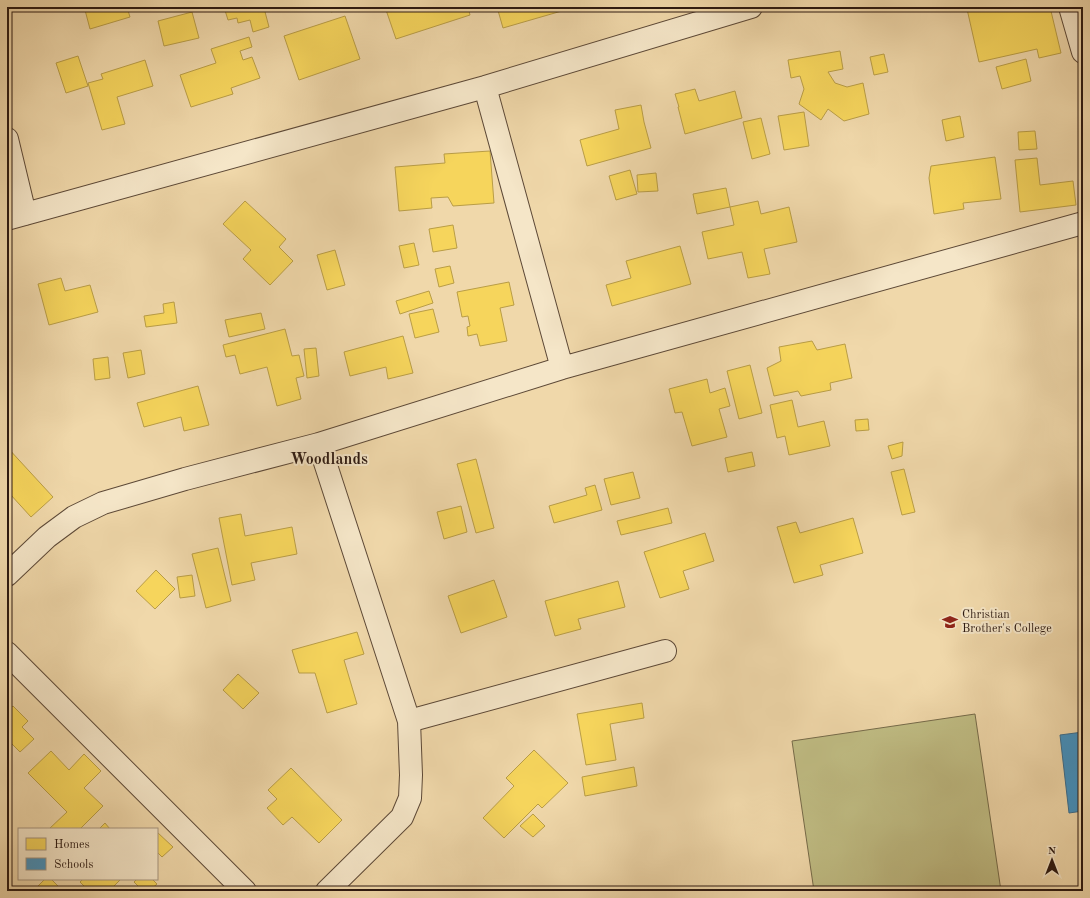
<svg xmlns="http://www.w3.org/2000/svg" width="1090" height="898" font-family="'Old Standard TT',serif">
<style>
.green{fill:#c0bd84;stroke:#766b4a}
.homes{fill:#f6d55c;stroke:#b99d46}
.schools{fill:#4393c3;stroke:#3c6e8e}
.lines{fill:none;stroke-linecap:round;stroke-linejoin:round}
.minor-casing{stroke:#5d4937;stroke-width:24}
.minor{stroke:#f5e6c8;stroke-width:22}
.labels{text-anchor:middle;dominant-baseline:central;stroke-width:4;stroke-linejoin:round;paint-order:stroke}
.poi-label{font-size:12px;fill:#2c1911;stroke:#f5e6c8;text-anchor:start}
.district-label{font-size:16px;font-weight:bold;fill:#2c1911;stroke:#f5e6c8}
</style>
<rect width="100%" height="100%" fill="#f0d8aa"/>
<filter id="stains"><feTurbulence type="fractalNoise" baseFrequency=".005" numOctaves="4"/><feColorMatrix values="0 0 0 0 .2 0 0 0 0 .09 0 0 0 0 .02 0 0 0 .5 -.17"/></filter>
<radialGradient id="worn" r=".72"><stop offset=".6" stop-color="#630" stop-opacity="0"/><stop offset="1" stop-color="#630" stop-opacity=".3"/></radialGradient>
<path class="green" d="M975 714 1001 891H814L792 741Z"/>
<path class="homes" d="M87 7H127L130 17 90 29 85 10 88 9Z
M224 7H260V9L264 8 269 27 253 32 250 20 238 23 237 18 228 20Z
M330 7H349L331 12Z
M385 7H468L470 15 396 39Z
M497 7H572V8L503 28Z
M978 7H1050L1061 53 1039 58 1037 49 979 62 967 9Z
M192 12 199 38 164 46 158 21Z
M345 16 360 59 299 80 284 36Z
M249 37 252 47 240 51 243 60 252 57 260 78 231 88 233 94 191 107 180 75 216 63 211 49Z
M840 51 843 69 828 72 835 83 847 87 863 83 869 114 844 121 828 109 821 120 799 104 804 89 800 76 791 78 788 60Z
M884 54 888 72 874 75 870 57Z
M78 56 88 86 66 93 56 63Z
M1026 59 1031 81 1002 89 996 67Z
M145 60 153 86 117 97 125 124 102 130 88 83 103 79 101 74Z
M695 89 699 101 735 91 742 118 685 134 678 107H679L675 94Z
M641 105 644 122 651 148 587 166 580 140 619 129 615 110Z
M804 112 809 146 784 150 778 116Z
M960 116 964 137 946 141 942 120Z
M761 118 770 154 752 159 743 122Z
M1035 131 1037 149 1019 150 1018 132Z
M490 151 494 203 453 206 448 197 431 198 432 208 399 211 395 167 445 163 444 154Z
M995 157 1001 199 963 203 964 209 934 214 929 178 931 166Z
M1037 158 1040 185 1073 181 1076 205 1020 212 1015 160Z
M630 170 637 194 616 200 609 176Z
M656 173 658 191 638 192 637 175Z
M726 188 730 207 697 214 693 194Z
M245 201 286 239 279 247 293 261 270 285 243 259 251 250 223 224Z
M758 201 761 214 789 207 797 242 764 249 770 274 748 278 742 252 708 259 702 232 734 225 730 207Z
M453 225 457 248 433 252 429 229Z
M414 243 419 265 404 268 399 246Z
M680 246 691 284 612 306 606 285 631 278 626 261Z
M335 250 345 285 327 290 317 255Z
M450 266 454 283 439 287 435 269Z
M61 278 65 291 90 285 98 312 49 325 38 284Z
M509 282 514 305 500 308 507 341 480 346 477 334 468 336 467 327 470 326 468 316 462 317 457 292Z
M429 291 433 303 400 314 396 301Z
M174 302 177 323 146 327 144 316 164 313 163 304Z
M433 309 439 332 415 338 409 314Z
M261 313 265 329 229 337 225 320Z
M285 329 292 356 299 355 304 376 296 378 301 399 277 406 267 367 240 374 235 355 226 357 223 345Z
M403 336 413 373 388 379 386 367 350 376 344 352Z
M812 341 817 350 845 344 852 378 830 383 831 390 801 396 798 391 774 396 767 368 781 361 779 347Z
M316 348 319 376 307 378 304 349Z
M141 350 145 374 128 378 123 353Z
M108 357 110 378 95 380 93 359Z
M750 365 762 413 739 419 727 371Z
M707 379 710 393 725 388 730 406 719 409 727 437 692 446 682 412 675 413 669 389Z
M198 386 209 425 184 431 181 417 144 427 137 403Z
M792 400 798 427 824 421 830 446 789 455 785 436 777 438 770 405Z
M868 419 869 430 856 431 855 420Z
M903 442 902 456 892 459 888 446Z
M7 447 53 497 31 517 10 494 7 497Z
M752 452 755 466 728 472 725 458Z
M476 459 494 528 476 533 457 464Z
M904 469 915 512 902 515 891 472Z
M633 472 640 498 611 505 604 479Z
M595 485 602 510 554 523 549 506 587 495 585 488Z
M461 506 467 532 444 539 437 512Z
M668 508 672 523 621 535 617 521Z
M241 514 245 536 292 527 297 554 251 563 255 580 232 585 219 518Z
M853 518 863 553 820 565 823 575 794 583 777 527 796 522 800 533Z
M705 533 714 561 683 571 689 589 660 598 644 552Z
M218 548 231 601 206 608 192 554Z
M156 570 175 589 155 609 136 591Z
M192 575 195 596 180 598 177 577Z
M494 580 507 617 461 633 448 596Z
M618 581 625 607 578 619 581 629 555 636 545 601Z
M357 632 364 654 344 660 357 704 327 713 315 673H299L292 650Z
M238 674 259 693 243 709 223 690Z
M642 703 644 718 610 724 616 760 586 765 577 714Z
M13 706 28 721 22 727 34 739 20 752 11 743 7 747V711Z
M534 750 568 783 542 808 538 804 504 838 483 818 514 786 506 778Z
M51 751 69 770 84 754 101 771 84 788 103 806 80 829H49L67 812 28 773Z
M634 767 637 786 585 796 582 777Z
M291 768 342 820 319 843 292 817 283 825 267 808 277 799 268 790Z
M533 814 545 826 533 837 520 826Z
M105 823 110 829H99Z
M157 832 173 847 162 857 157 852Z
M45 879H51L62 890 44 891 38 886Z
M83 879H121L114 886 119 891H89L80 882Z
M137 879H152L157 884 149 891H143L134 882Z"/>
<path class="schools" d="M1083 732V811L1069 813 1060 735Z"/>
<g class="lines">
<defs>
<path id="minor" d="M1070 7 1083 52
M485 87 562 368
M7 139 25 214
M7 219 485 87 751 7
M319 444 409 721 411 775 410 798 402 817 327 891
M7 575 47 537 74 517 103 503 185 479 319 444 562 368 1083 223
M7 653 245 891
M409 721 665 651"/>
</defs>
<use href="#minor" class="minor-casing"/>
<use href="#minor" class="minor"/>
</g>
<defs>
<symbol id="school-bare" viewBox="-9 -9 18 18"><path d="M0-5L7-2L0 1L-7-2ZM-4 1L0 2.5L4 1V4Q0 6-4 4Z" fill="#8f2418" stroke="#f5e6c8" stroke-width="2.5" paint-order="stroke"/></symbol>
</defs>
<g fill-rule="evenodd">
<use href="#school-bare" x="939" y="611" width="22" height="22"/>
</g>
<g class="labels">
<g class="poi-label">
<text x="962" y="615">Christian<tspan x="962" dy="14">Brother's College</tspan></text>
</g>
<g class="district-label">
<text x="329" y="460">Woodlands</text>
</g>
</g>
<rect width="1090" height="898" fill="none" stroke="#f0d8aa" stroke-width="24"/>
<rect x="8" y="8" width="1074" height="882" fill="none" stroke="#2c1911" stroke-width="2"/>
<rect x="12" y="12" width="1066" height="874" fill="none" stroke="#2c1911"/>
<rect x="18" y="828" width="140" height="52" fill="#f5e6c8" stroke="#a5947f"/>
<rect x="26" y="838" width="20" height="12" fill="#f6d55c" stroke="#a5947f"/>
<text x="54" y="848" font-size="12" fill="#2c1911">Homes</text>
<rect x="26" y="858" width="20" height="12" fill="#4393c3" stroke="#a5947f"/>
<text x="54" y="868" font-size="12" fill="#2c1911">Schools</text>
<g transform="translate(1052 860)" stroke="#f5e6c8" stroke-width="3" paint-order="stroke">
<path d="M0-3L7 15L0 10L-7 15Z" fill="#2c1911"/>
<text y="-6" font-size="11" font-weight="bold" text-anchor="middle" fill="#2c1911">N</text>
</g>
<rect width="100%" height="100%" filter="url(#stains)"/>
<rect width="100%" height="100%" fill="url(#worn)"/>
</svg>
